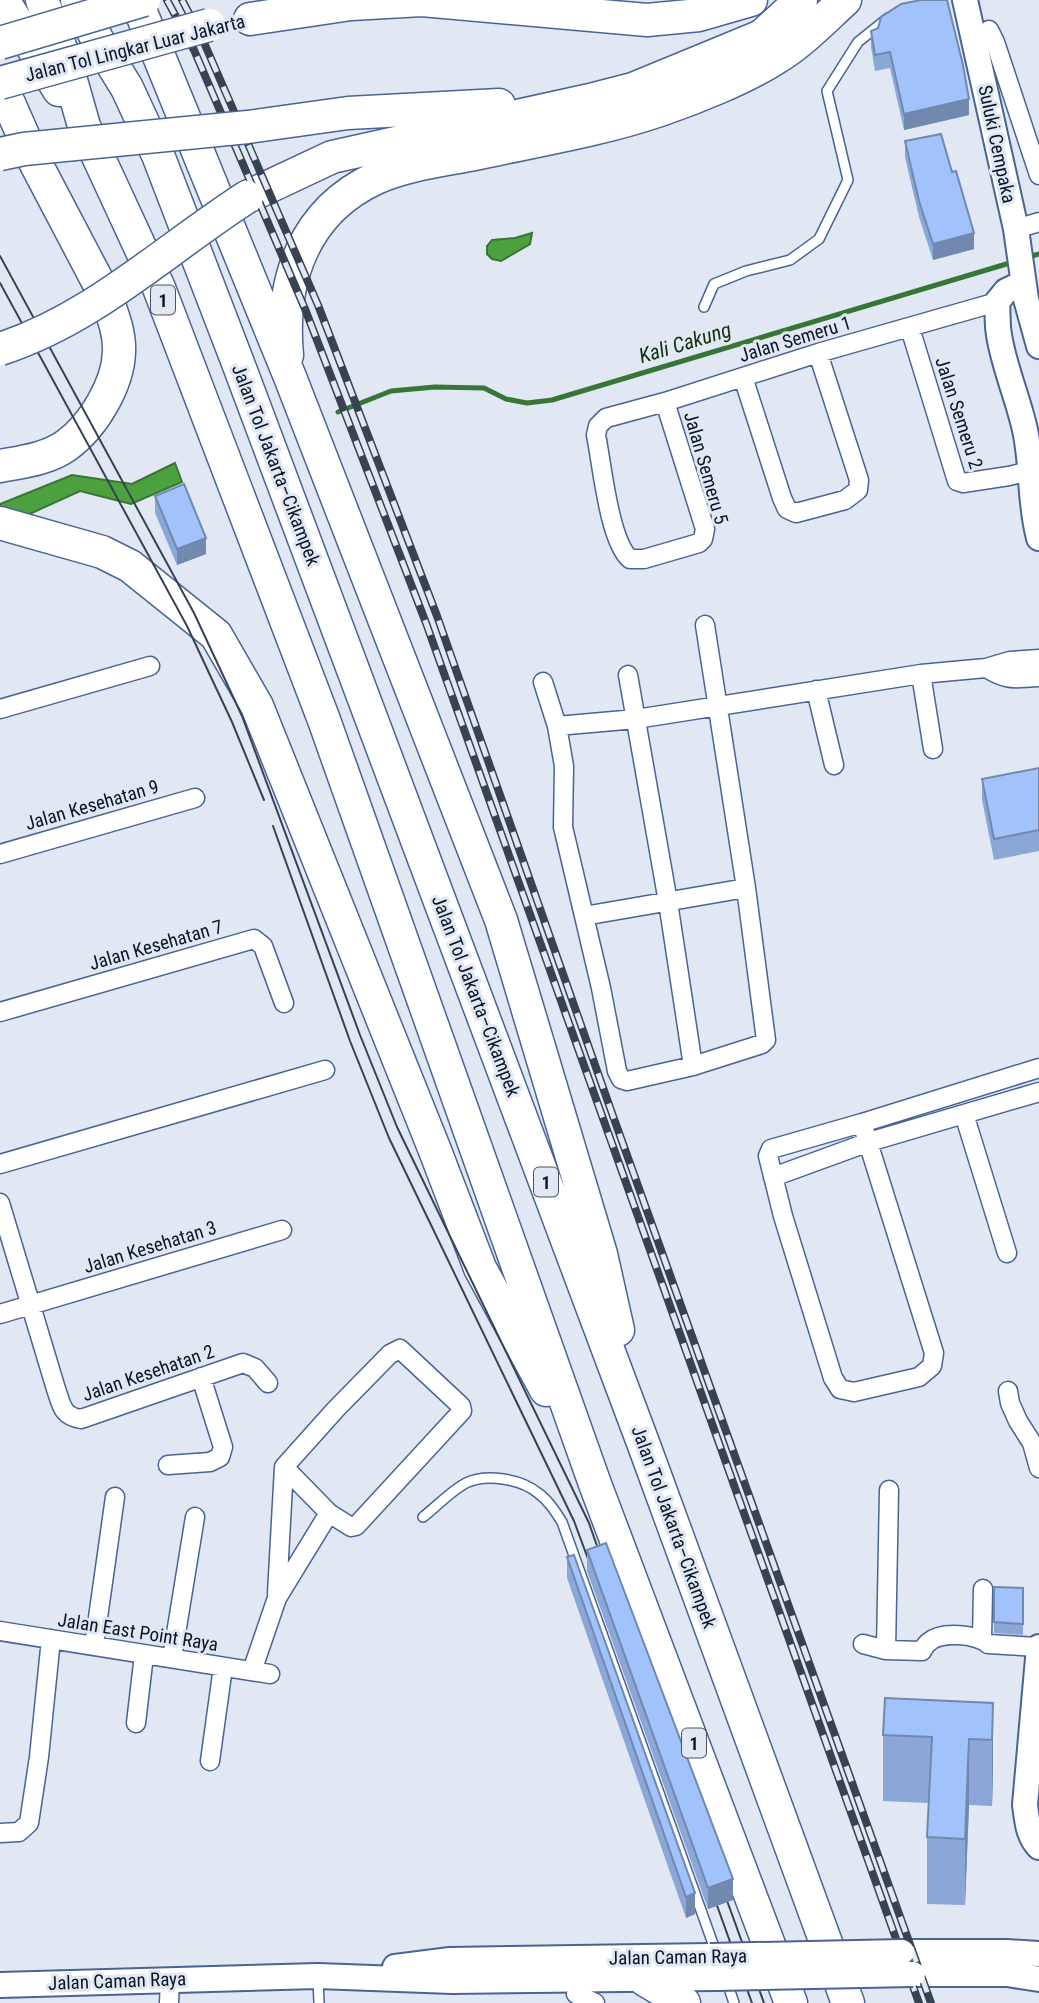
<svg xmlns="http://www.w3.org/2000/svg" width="1039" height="2003" font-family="'Roboto Condensed',sans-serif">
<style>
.water{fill:#4ca03d;stroke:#387637;stroke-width:2}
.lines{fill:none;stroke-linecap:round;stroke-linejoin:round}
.stream{stroke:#387637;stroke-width:5}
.lane-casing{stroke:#476495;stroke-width:12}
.street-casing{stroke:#476495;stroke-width:21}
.secondary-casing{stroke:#476495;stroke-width:28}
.highway-casing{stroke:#476495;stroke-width:35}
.lane{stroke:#fff;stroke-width:9}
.street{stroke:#fff;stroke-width:18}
.secondary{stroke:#fff;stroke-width:24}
.highway{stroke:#fff;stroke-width:32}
.tram{stroke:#374253;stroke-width:2}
.rail-casing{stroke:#374253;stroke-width:8}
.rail{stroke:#e1e8f3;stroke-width:5;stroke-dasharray:16;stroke-linecap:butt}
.secondary-bridge-casing{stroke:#476495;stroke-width:28;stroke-linecap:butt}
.highway-bridge-casing{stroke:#476495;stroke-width:35;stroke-linecap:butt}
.secondary-bridge{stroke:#fff;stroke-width:24}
.highway-bridge{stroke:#fff;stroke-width:32}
.wall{fill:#8aa7d7}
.shaded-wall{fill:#7188af}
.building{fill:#a1c2fa;stroke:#7188af;stroke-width:2}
.labels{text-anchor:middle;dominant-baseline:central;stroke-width:6;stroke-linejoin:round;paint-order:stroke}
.shield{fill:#e1e8f3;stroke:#4a5465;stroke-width:2}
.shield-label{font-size:18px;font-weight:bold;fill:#091528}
.street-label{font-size:19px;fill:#091528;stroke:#e1e8f3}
.water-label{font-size:21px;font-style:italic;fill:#10320a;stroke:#e1e8f3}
</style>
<rect width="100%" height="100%" fill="#e1e8f3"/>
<path class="water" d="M532 233 530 244 501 261 492 259 487 254V246L492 240 515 238Z
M175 463 182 482 131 504 80 491 23 517 0 539V504L72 475 132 484Z"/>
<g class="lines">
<path class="stream" d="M1025 258 1039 254
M338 412 391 391 435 387 484 388 506 399 527 403 552 400 1013 262"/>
<defs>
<path id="lane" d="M704 307 714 284 746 271 790 260 819 239 848 180 827 91 858 42 888 18
M423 1517C436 1507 452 1490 466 1483 486 1473 521 1479 538 1493 548 1500 555 1511 562 1522L717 1955
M318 1978 319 2003
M727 1982 734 2003"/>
<path id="street" d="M989 30 995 42 1039 175
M1016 229 1039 222
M910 328 957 481 963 483 1009 476 1030 471
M743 377 782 498 787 509 796 513 845 500 858 490 859 480 818 353
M665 402 705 529 703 539 699 543 644 559H630C609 541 602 464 596 435L598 426 606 418 665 402 818 353 997 302
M986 668C1010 682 1013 678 1039 677
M921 674 933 749
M628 675 668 902 693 1066
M543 682 557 726 564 766 563 827 601 988 617 1071 621 1079 627 1081 693 1066 762 1044 766 1040 746 888 705 625
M816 690 834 765
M0 709 150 666
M557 726 636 719 921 674 986 668 1010 661 1039 659
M0 854 195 798
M584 916 746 888
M0 1012 254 939 263 946 284 1003
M964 1114 1007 1253
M862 1123 934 1353 932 1366 919 1377 854 1392 840 1389 833 1378 783 1216 768 1156 771 1149 862 1123 1039 1068
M0 1164 325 1070
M773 1177 869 1142 1039 1092
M0 1203 56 1389C62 1406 62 1416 81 1419L243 1363 255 1368 268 1383
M0 1314 282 1230
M400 1349 461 1406 462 1411 356 1526 351 1527 329 1513 284 1467 336 1409 390 1354Z
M1008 1391 1010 1403 1018 1421 1032 1443 1039 1468
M168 1465 210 1462 220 1457 223 1447 201 1377
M277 1594 284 1467
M0 1631 270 1674
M982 1639 983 1589
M863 1644 886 1650 922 1651C923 1649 927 1643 929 1642 941 1631 977 1634 988 1644L1039 1647
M94 1646 115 1497
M886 1650 889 1490
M172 1658 195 1517
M252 1671 277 1598 329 1513
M136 1723 144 1655
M210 1761 223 1667
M0 1833 19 1832 29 1823 39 1757 51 1639
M576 1994 595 2003
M169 2003 170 1979"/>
<path id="secondary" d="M965 0 1016 229 1026 299 1039 346
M1023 283 1006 291 997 302C998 313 997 324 999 335 1004 367 1018 398 1025 430 1033 466 1029 501 1039 538
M1039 1647 1025 1805C1027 1820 1028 1836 1039 1847
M902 1952H1007L1039 1954
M395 1967 450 1960 710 1956
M913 1974H1007L1039 1979
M0 1985 318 1976 452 1981 717 1978"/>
<path id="highway" d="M3 0 59 90
M42 0 65 59 84 126 159 288 324 720 595 1484 791 2003
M77 0 98 41 127 88 158 155 238 363 645 1448 848 2003
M136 0 290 377 501 920 601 1254 618 1330
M250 19 351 4 422 0 647 20 699 15 751 0
M0 83 34 160 107 299C113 316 120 334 119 352 118 385 93 426 67 445 48 459 22 462 0 466
M248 127 348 113 499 105
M247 197 332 157 594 99 633 89 757 38 763 35 801 0
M287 355C280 280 304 211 376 178 408 164 445 160 479 153 540 140 601 130 660 110 695 98 745 78 776 58 800 44 824 19 845 0
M0 523 102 552 130 566 216 635 257 706 434 1148 480 1268 546 1390
M645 1980 684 2003"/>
</defs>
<use href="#lane" class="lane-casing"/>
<use href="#street" class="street-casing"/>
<use href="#secondary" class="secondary-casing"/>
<use href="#highway" class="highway-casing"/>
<use href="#lane" class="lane"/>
<use href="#street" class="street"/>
<use href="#secondary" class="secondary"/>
<use href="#highway" class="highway"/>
<path class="tram" d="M0 256 194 613 242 716 360 1035 397 1127 589 1523 604 1566
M0 283 187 626 232 722 264 800
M273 826 350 1041 389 1138 574 1521 594 1575
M721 1884 764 2003
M710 1886 752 2003"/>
<defs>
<path id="rail" d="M167 0 194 50 305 309 426 623 919 2003
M182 0 202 38 318 305 437 616 613 1116 931 2003"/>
</defs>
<use href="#rail" class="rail-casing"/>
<use href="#rail" class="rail"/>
<defs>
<path id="secondary-bridge" d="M710 1956 902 1952
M717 1978 913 1974"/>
<path id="highway-bridge" d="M0 43 144 0
M0 83 209 25
M0 154 24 149 248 127
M0 349C93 319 166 249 247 197"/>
</defs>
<use href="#secondary-bridge" class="secondary-bridge-casing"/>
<use href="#highway-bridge" class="highway-bridge-casing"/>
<use href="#secondary-bridge" class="secondary-bridge"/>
<use href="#highway-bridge" class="highway-bridge"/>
</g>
<path class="wall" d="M871 31 969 115 904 130 890 68 875 71 871 47Z
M905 141 974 249 933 260 919 217 905 157Z
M155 496 206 554 177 565 155 513Z
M1039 768V851L994 860 982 800V779Z
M587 1550 733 1900 708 1909 587 1571Z
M567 1557 695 1914 686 1918 567 1578Z
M994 1587 1023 1588V1635L994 1633Z
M993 1703V1770L992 1806 969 1805 965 1905 927 1904V1837L929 1803 883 1801V1735Z"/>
<path class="shaded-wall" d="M969 99V115L904 130V114Z
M974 233V249L933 260V244Z
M206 538V554L177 565V549Z
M993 1703V1770L992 1806V1740Z
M969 1739V1805L965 1905V1839Z
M733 1879V1900L708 1909V1888Z
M695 1893V1914L686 1918V1897Z"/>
<path class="building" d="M921 0H947L963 65 969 99 904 114 890 52 875 55 871 31 878 28 881 17 901 4Z
M941 134 952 172 956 171 974 233 933 244 919 201 905 141Z
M184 484 206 538 177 549 155 496Z
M1039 768V830L994 839 982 779Z
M606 1543 733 1879 708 1888 587 1550Z
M574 1555 695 1893 686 1897 567 1557Z
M994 1587 1023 1588V1624L994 1622Z
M885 1698 993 1703 992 1740 969 1739 965 1839 927 1837 932 1737 883 1735Z"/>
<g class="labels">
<g class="shield">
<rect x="151" y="285.5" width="24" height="29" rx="5"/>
<rect x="534" y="1167.5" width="24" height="29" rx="5"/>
<rect x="682" y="1728.5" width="24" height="29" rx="5"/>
</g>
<g class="shield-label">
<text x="163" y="300">1</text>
<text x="546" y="1182">1</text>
<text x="694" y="1743">1</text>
</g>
<g class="street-label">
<text transform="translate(135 48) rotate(-14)">Jalan Tol Lingkar Luar Jakarta</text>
<text transform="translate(997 144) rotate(78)">Suluki Cempaka</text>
<text transform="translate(795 339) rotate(-17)">Jalan Semeru 1</text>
<text transform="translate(959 413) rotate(72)">Jalan Semeru 2</text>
<text transform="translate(276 465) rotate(69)">Jalan Tol Jakarta–Cikampek</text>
<text transform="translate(706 468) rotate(74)">Jalan Semeru 5</text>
<text transform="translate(92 805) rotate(-16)">Jalan Kesehatan 9</text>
<text transform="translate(156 945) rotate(-16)">Jalan Kesehatan 7</text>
<text transform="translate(476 996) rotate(69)">Jalan Tol Jakarta–Cikampek</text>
<text transform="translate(150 1247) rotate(-17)">Jalan Kesehatan 3</text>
<text transform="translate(148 1373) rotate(-19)">Jalan Kesehatan 2</text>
<text transform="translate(674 1527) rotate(70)">Jalan Tol Jakarta–Cikampek</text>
<text transform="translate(138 1632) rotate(9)">Jalan East Point Raya</text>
<text transform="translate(678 1957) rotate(-1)">Jalan Caman Raya</text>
<text transform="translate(117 1981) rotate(-2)">Jalan Caman Raya</text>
</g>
<g class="water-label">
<text transform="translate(685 343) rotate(-17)">Kali Cakung</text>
</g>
</g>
</svg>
